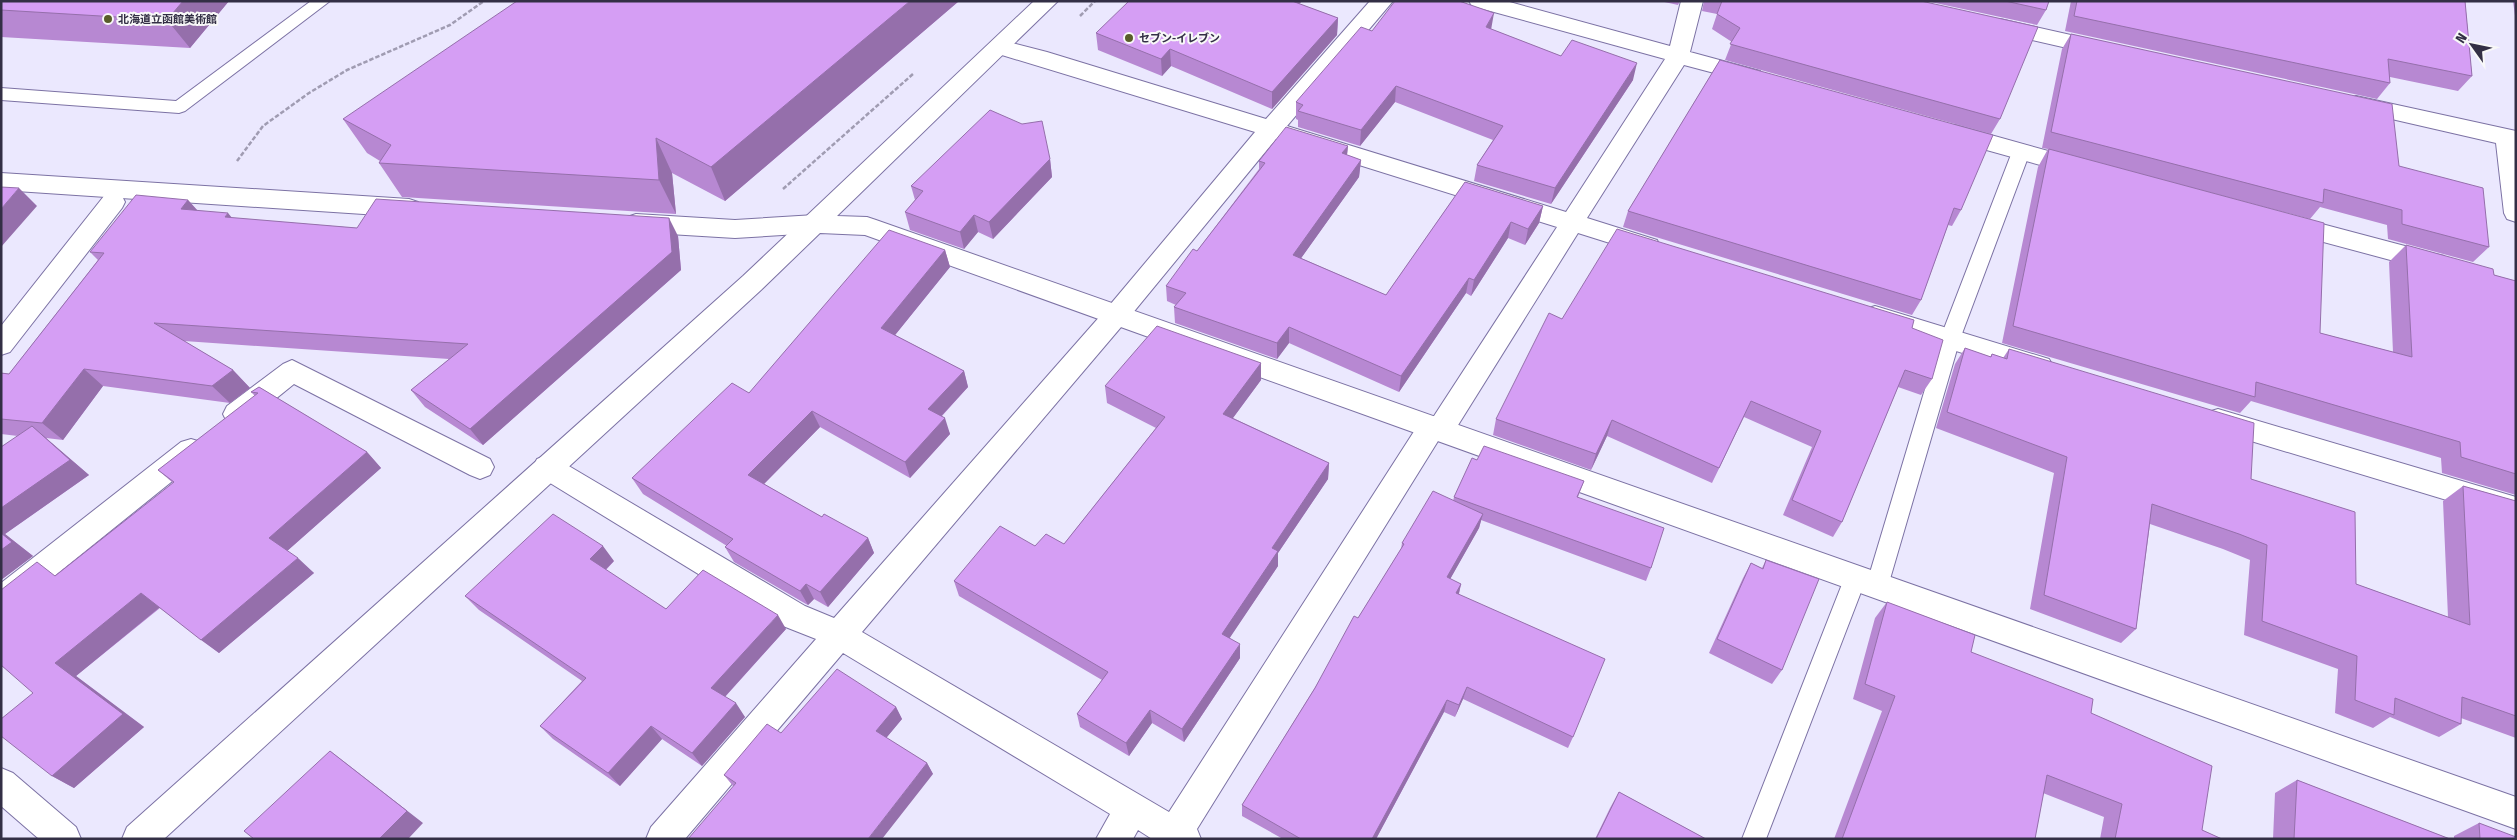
<svg xmlns="http://www.w3.org/2000/svg" width="2517" height="840" font-family="'Fira Sans Condensed','Noto Sans JP',sans-serif">
<style>
.lines{fill:none;stroke-linecap:round;stroke-linejoin:round}
.service-casing{stroke:#7c72a4;stroke-width:2}
.minor-casing{stroke:#7c72a4;stroke-width:2}
.tertiary-casing{stroke:#7c72a4;stroke-width:2}
.path{stroke:#a09cb2;stroke-width:2.5;stroke-dasharray:4.5 2;stroke-linecap:butt}
.service{fill:#fff;fill-rule:evenodd}
.minor{fill:#fff;fill-rule:evenodd}
.tertiary{fill:#fff;fill-rule:evenodd}
.wall{fill:#b788d2}
.shaded-wall{fill:#956fab}
.building{fill:#d59ef4;stroke:#956fab}
.poi-dot{fill:#585c2a;stroke:#f8f8f8;stroke-width:2}
.labels{text-anchor:middle;dominant-baseline:central;stroke-width:4;stroke-linejoin:round;paint-order:stroke}
.far-poi-label{font-size:11px;font-weight:bold;fill:#332f45;stroke:#f8f8f8;text-anchor:start}
</style>
<rect width="100%" height="100%" fill="#ebe8fe"/>
<g class="lines">
<defs>
<path id="service" d="M311 1H330L185 111 179 113 1 100V88L176 101Z
M2021 146 2027 148 2030 152 1960 339 1888 586 1885 593 1877 596 1869 593 1866 586 1940 339 2012 152 2015 148Z
M1855 570 1863 572 1866 579 1766 839H1742L1844 579 1847 572Z"/>
<path id="minor" d="M1370 1H1393L1287 126 1566 212 1665 59 1472 6 1469 1H1506L1670 46 1681 1H1703L1690 52 1760 71 1763 76 1760 81 1752 83 1684 65 1587 218 1657 240 1660 246 1657 252 1648 255 1578 233 1450 438 1438 441 1197 829 1201 839H1152L1138 830 1133 839H1096L1110 814 843 653 685 839H646L651 827 816 639 783 626 537 475 533 467 537 459 547 455 557 459 805 606 834 618 1109 306 1255 132 992 52 989 47 992 42 1000 40 1047 52 1266 119ZM1276 139 1557 227 1434 416 1422 419 1169 812 862 632 1127 320Z
M2000 19 2102 42 2110 44 2113 49 2110 54 2102 56 1992 31 1989 26 1992 21Z
M2356 96 2516 131V222L2507 219 2504 213 2496 143 2348 109 2345 104 2348 99Z
M1955 125 2088 162 2092 168 2088 174 2080 176 1947 139 1943 133 1947 127Z
M1 173 409 199 418 202 421 208 418 214 409 217 1 190Z
M636 214 735 220 815 215 824 218 827 224 824 230 815 233 735 238 636 232 627 229 624 223 627 217Z
M2288 215 2435 254 2444 256 2448 263 2444 270 2435 272 2279 230 2276 224 2279 218Z
M1875 306 2049 359 2053 366 2049 373 2040 377 1866 323 1862 316 1866 309Z
M292 360 490 459 494 467 490 475 480 479 470 475 294 384 247 422 237 425 227 422 223 414 227 406 283 364Z
M2218 409 2516 497V521L2208 428 2204 420 2208 412Z
M191 439 201 442 205 450 201 458 12 610 1 614V583L181 442Z"/>
<path id="tertiary" d="M1034 1H1058L837 216 867 217 876 220 2516 797V829L865 235 820 233 761 290 164 839H122L127 827 743 276Z
M113 193 122 196 125 202 122 208 10 352 1 355V326L104 196Z
M1 768 13 773 76 827 81 839H39L1 806Z"/>
</defs>
<use href="#service" class="service-casing"/>
<use href="#minor" class="minor-casing"/>
<use href="#tertiary" class="tertiary-casing"/>
<path class="path" d="M1080 16 1095 1
M237 161 263 126 309 93 347 70 450 25 484 1
M783 189 913 74"/>
<use href="#service" class="service"/>
<use href="#minor" class="minor"/>
<use href="#tertiary" class="tertiary"/>
</g>
<path class="wall" d="M1 1H229L190 48 1 37Z
M959 1 725 201 672 173 676 214 402 197 379 163 380 161 367 153 343 119Z
M1660 1H1680L1678 5Z
M1704 1H1921L2000 119 1991 134 1725 60 1732 42 1712 29 1717 14 1702 11Z
M1926 1H2049L2046 10 2037 25Z
M2071 1H2465L2472 76 2458 91 2390 77V83L2377 99 2065 31Z
M2513 1H2516V23Z
M1300 4 1338 18 1337 35 1272 109 1171 66 1162 76 1098 50 1096 33Z
M1491 29 1561 56 1633 80 1551 204 1474 181 1477 165 1493 140 1395 102 1360 146 1298 127V120L1296 119V102L1372 31Z
M2071 34 2399 166 2489 247 2473 262 2388 239 2387 225 2320 207 2310 219 2088 160 2320 333 2393 352 2389 262 2406 245 2494 275 2516 281V495L2442 473 2441 458 2251 401 2240 413 2002 343 2038 167 2048 149 2042 148 2062 49Z
M1720 60 1961 210 1952 226 1948 225 1921 300 1912 315 1623 227 1628 211Z
M1348 146 1347 155 1361 160 1359 177 1301 258 1386 295 1465 182 1543 206 1539 223 1525 245 1508 238 1471 296 1466 293 1399 392 1289 343 1277 359 1175 323 1174 307 1176 305 1167 301 1166 286 1197 251 1259 169V161Z
M1050 159 1052 177 993 239 978 232 964 249 910 230 905 212 915 200 911 186Z
M188 200 198 211 232 218 357 228 678 236 681 270 483 445 425 407 411 390 449 359 184 341 233 370 250 388 230 403 103 386 63 440 46 438 89 475 5 534 33 556 1 580V447L18 436 1 434V373L9 374 98 260 90 252Z
M945 250 950 267 895 335 964 371 968 387 942 416 950 434 910 478 820 427 764 484 822 517 868 538 874 553 828 607 814 599 808 605 806 604 734 562 725 547 727 546 643 494 632 478 749 393Z
M1562 319 1912 328 1932 379 1921 395 1898 387 1842 522 1833 537 1783 515 1812 447 1744 417 1712 483 1607 436 1591 470 1493 435 1496 419Z
M1965 348 1990 357 1992 354 2003 358 2009 349 2251 479 2356 584 2448 617 2443 501 2463 486 2516 501V738L2461 718V724L2439 737 2390 717 2373 728 2335 713 2338 669 2244 635 2250 560 2223 549 2150 524 2136 629 2121 643 2030 609 2054 473 1936 428 1955 364Z
M1261 363V380L1233 418 1329 463 1328 479 1278 553V566L1229 638 1240 658 1184 742 1152 723 1129 756 1080 727 1077 714 1102 680 959 596 954 581 1035 546 1064 544 1156 428 1107 403 1105 386Z
M259 387 367 452 381 468 287 551 314 573 219 653 160 608 76 676 144 727 74 788 52 776 33 693 56 575 173 483 158 470 255 396 251 392Z
M1477 460 1584 481 1578 497 1651 568 1646 581 1481 520 1479 528 1450 579 1461 584 1459 594 1573 737 1568 748 1463 699 1455 717 1444 712 1376 839H1283L1242 816V805L1401 549 1402 543 1453 501 1454 497Z
M1766 560 1782 670 1772 684 1709 653 1743 578 1751 563 1762 568Z
M614 561 606 570 666 609 786 629 725 697 745 717 702 766 662 739 620 786 553 739 540 726 582 681 479 610 465 596Z
M1887 602 1971 652 2091 713 2202 830 2222 839H2100L2104 817 2043 793 2035 839H1834L1882 711 1853 699 1875 618Z
M896 707 902 719 886 738 927 763 933 774 733 786 724 775 781 733Z
M2297 780 2450 839H2273L2275 793Z
M1619 792 1706 839H1595L1610 808Z
M2479 823 2516 839H2454V836Z"/>
<path class="shaded-wall" d="M183 1H229L190 48 167 20Z
M910 1H959L725 201 711 167Z
M1288 1H1302L1288 17Z
M1494 13 1491 30 1486 27Z
M1338 18 1337 35 1272 109V92Z
M1170 49 1171 66 1162 76 1161 59Z
M1637 63 1633 80 1551 204 1555 188Z
M1396 86 1395 102 1360 146 1361 130Z
M656 138 672 173 676 214 659 180Z
M1348 146 1346 163 1342 153Z
M1050 159 1052 177 993 239 989 222Z
M1361 160 1359 177 1292 271 1293 255Z
M19 188 37 206 1 247V209Z
M188 200 204 218 181 209Z
M1543 206 1539 223 1525 245 1528 229Z
M228 213 243 231 225 217Z
M974 215 978 232 964 249 960 232Z
M669 218 678 236 681 270 483 445 470 429Z
M1511 222 1508 238 1471 296 1474 280Z
M945 250 950 267 887 345 881 328Z
M1469 278 1466 293 1399 392 1401 376Z
M1289 327V343L1277 359V343Z
M1261 363V380L1224 430 1223 414Z
M84 369 103 386 63 440 42 423Z
M233 370 250 388 230 403 212 386Z
M964 371 968 387 933 425 928 409Z
M812 411 820 427 757 491 748 475Z
M945 418 950 434 910 478 905 462Z
M1612 420 1607 436 1591 470 1596 454Z
M32 426 89 475 5 534 33 556 1 580V508Z
M367 452 381 468 286 552 269 538Z
M1329 463 1328 479 1278 553V566L1223 648 1222 634 1272 548Z
M1483 514 1479 528 1444 590 1447 577Z
M868 538 874 553 828 607 820 592Z
M603 546 614 561 601 574 590 559Z
M298 558 314 573 219 653 201 640Z
M806 584 814 599 808 605 800 591Z
M1461 584 1458 597 1456 593Z
M141 593 160 607 76 676 144 727 74 788 52 776 55 663Z
M778 615 786 629 721 701 711 688Z
M1240 644V658L1184 742 1182 729Z
M1467 687 1463 699 1455 717 1459 705Z
M1447 700 1444 712 1376 839H1372Z
M736 703 745 717 702 766 692 753Z
M896 707 902 719 882 743 876 731Z
M1150 710 1152 723 1129 756 1126 743Z
M651 726 662 739 620 786 608 773Z
M330 751 347 764 423 823 408 839H379Z
M927 763 933 774 882 839H868Z"/>
<path class="building" d="M1 1H183L167 20 1 10Z
M517 1H910L711 167 656 138 659 180 379 163 391 145 343 119Z
M1129 1H1292L1338 18 1272 92 1170 49 1161 59 1096 33Z
M1395 1H1459L1494 13 1486 27 1561 56 1572 40 1637 63 1555 188 1477 165 1503 126 1396 86 1361 130 1298 111 1303 105 1296 102 1361 27 1372 31Z
M1722 1H1921L2038 27 2000 119 1730 44 1740 28 1717 14Z
M2005 1H2049L2046 10Z
M2077 1H2465L2472 76 2388 59 2390 83 2074 16Z
M2071 34 2392 104 2399 166 2483 188 2489 247 2402 224V210L2324 189 2323 203 2051 132Z
M1720 60 1993 135 1961 210 1954 208 1921 300 1628 211Z
M990 110 1022 124 1042 121 1050 159 989 222 974 215 960 232 905 212 923 191 911 186Z
M1286 127 1348 146 1342 153 1361 160 1293 255 1386 295 1465 182 1543 206 1528 229 1511 222 1474 280 1469 278 1401 376 1289 327 1277 343 1174 307 1186 293 1166 286 1193 249 1197 251 1265 163 1259 161Z
M2049 149 2324 223 2320 333 2412 357 2406 245 2493 269 2494 275 2516 281V474L2461 457 2460 442 2256 382 2255 397 2013 326Z
M1 187 19 188 1 209Z
M136 195 188 200 181 209 228 213 225 217 357 228 376 199 669 218 672 252 470 429 411 390 468 344 154 323 233 370 212 386 84 369 42 423 1 419V373L9 374 104 253 90 252Z
M1617 229 1914 320 1912 328 1943 340 1932 379 1905 370 1842 522 1792 500 1821 431 1751 401 1719 468 1612 420 1596 454 1496 419 1549 313 1562 319Z
M889 230 945 250 881 328 964 371 928 409 945 418 905 462 812 411 748 475 822 517 824 514 868 538 820 592 806 584 800 591 725 547 733 539 632 478 732 383 749 393Z
M1157 326 1261 363 1223 414 1329 463 1272 548 1278 551 1222 634 1240 644 1182 729 1150 710 1126 743 1077 714 1108 672 954 581 1000 526 1035 546 1046 534 1064 544 1165 417 1105 386Z
M1965 348 1991 357 1992 354 2007 359 2009 349 2254 423 2251 479 2355 512 2356 584 2470 625 2463 486 2516 501V716L2462 697 2461 724 2395 698 2394 715 2355 700 2357 656 2262 621 2267 545 2239 534 2152 504 2136 629 2044 595 2067 457 1947 412Z
M259 387 367 452 269 538 298 558 201 640 141 593 55 663 123 714 52 776 1 736V719L33 693 1 665V590L37 562 55 576 174 482 158 470 258 393 251 392Z
M32 426 70 460 1 508V447Z
M1484 446 1584 481 1577 497 1664 528 1651 568 1454 497 1472 458 1477 460Z
M1433 491 1483 514 1447 577 1461 584 1456 593 1605 659 1573 737 1467 687 1459 705 1447 700 1372 839H1301L1242 805 1315 688 1354 616 1358 618 1404 544 1402 543Z
M553 514 603 546 590 559 666 609 703 570 778 615 711 688 736 703 692 753 651 726 608 773 540 726 586 678 465 596Z
M1 533 12 542 1 550Z
M1766 560 1819 579 1782 670 1717 639 1751 563 1763 569Z
M1887 602 1975 635 1971 652 2093 699 2091 713 2212 766 2202 830 2222 839H2115L2122 804 2047 775 2035 839H1842L1895 696 1865 684Z
M837 669 896 707 876 731 927 763 868 839H688L736 783 724 775 767 724 781 733Z
M330 751 407 811 379 839H254L244 831Z
M2297 780 2450 839H2294Z
M1619 792 1706 839H1596Z
M2479 823 2516 837V839H2480Z"/>
<g class="poi-dot">
<circle cx="108" cy="19" r="5"/>
<circle cx="1129" cy="38" r="5"/>
</g>
<g class="labels">
<g class="far-poi-label">
<text x="118" y="19">北海道立函館美術館</text>
<text x="1139" y="38">セブン-イレブン</text>
</g>
</g>
<rect width="2517" height="840" fill="none" stroke="#332f45" stroke-width="5"/>
<g transform="translate(2472 45) rotate(303)" stroke="#f8f8f8" stroke-width="4" paint-order="stroke">
<path d="M0-4L9 19L0 12L-9 19Z" fill="#332f45"/>
<text y="-8" font-size="14" font-weight="bold" text-anchor="middle" fill="#332f45">N</text>
</g>
</svg>
